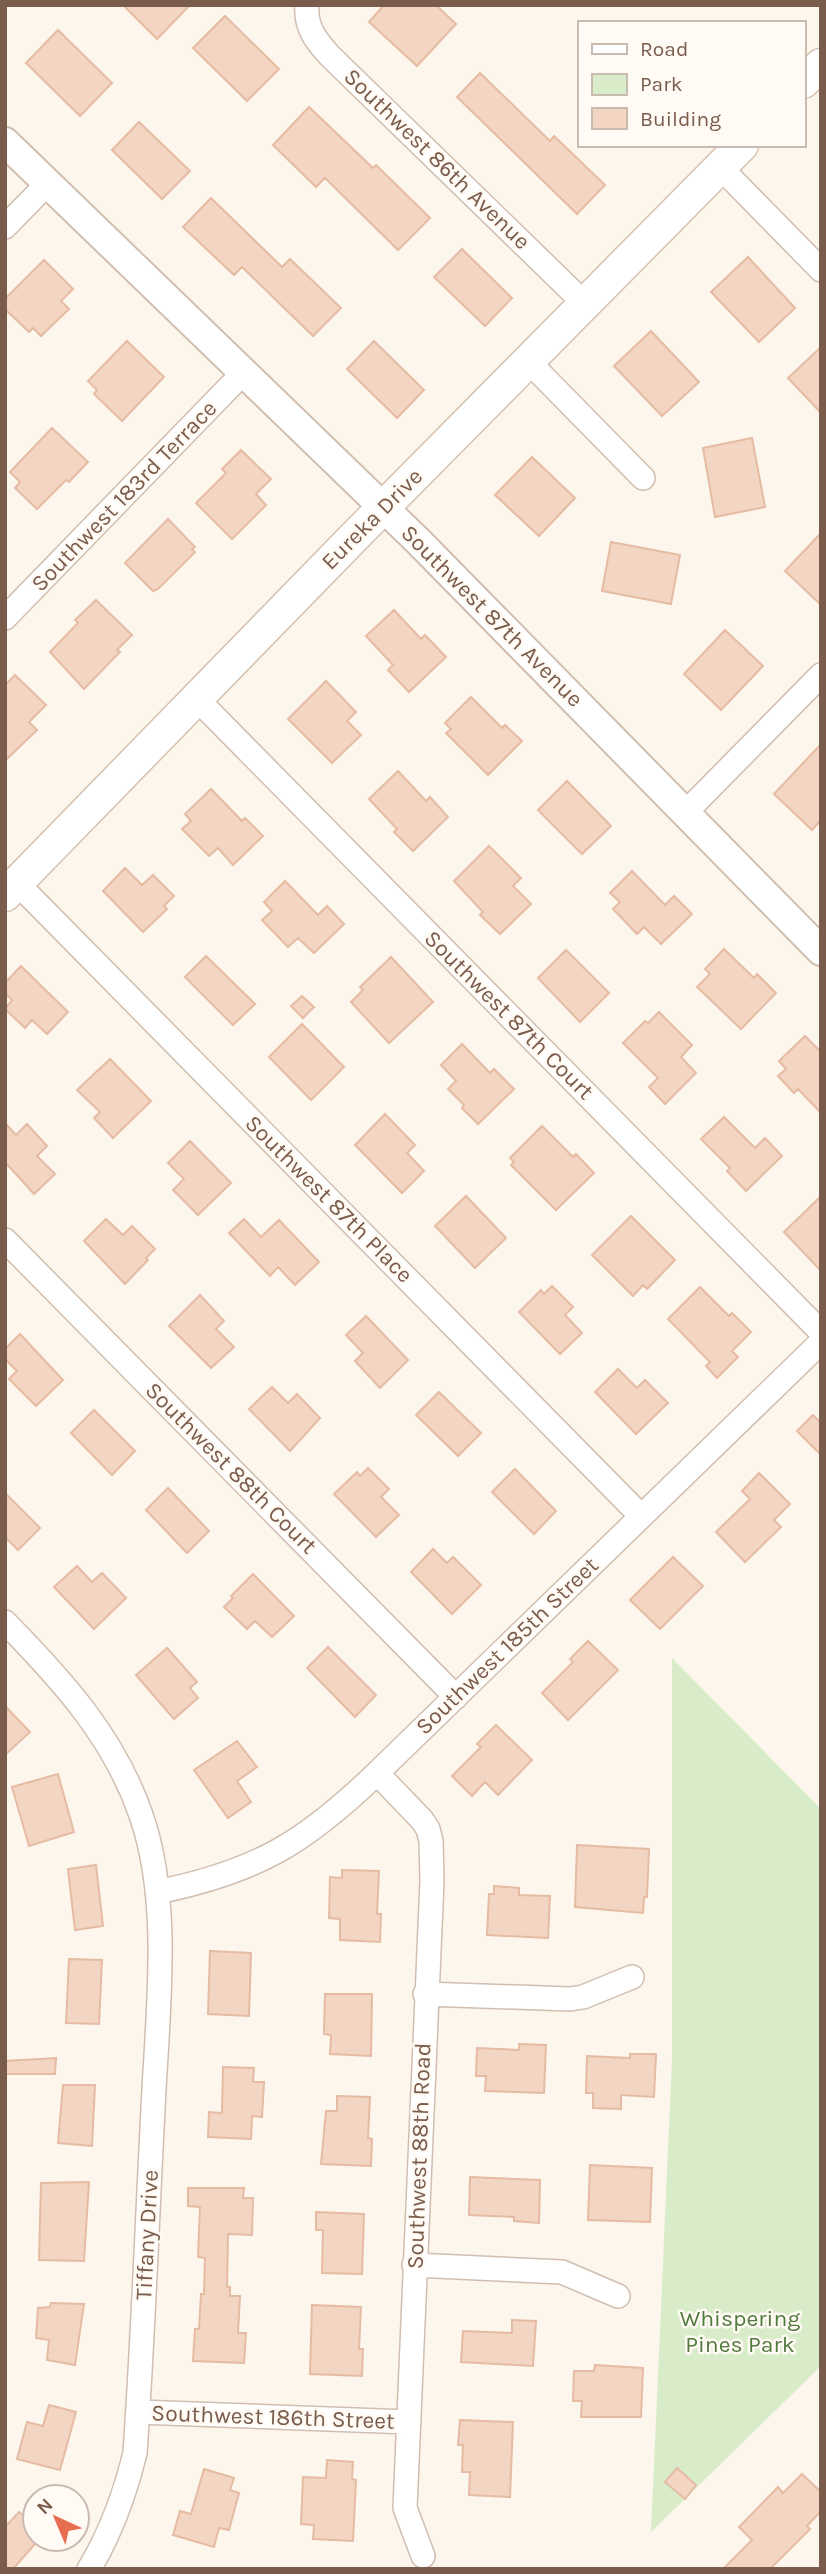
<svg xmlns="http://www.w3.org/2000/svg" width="826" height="2574" font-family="Karla,sans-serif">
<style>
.green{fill:#d8ecc9}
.building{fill:#f3d5c3;stroke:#e6bba3;stroke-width:2}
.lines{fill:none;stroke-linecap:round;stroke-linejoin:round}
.minor-casing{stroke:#d1beb0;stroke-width:26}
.tertiary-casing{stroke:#d1beb0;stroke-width:32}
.secondary-casing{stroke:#d6c0b0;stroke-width:35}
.minor{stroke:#fff;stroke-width:23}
.tertiary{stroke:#fff;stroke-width:28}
.secondary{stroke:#fff;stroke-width:32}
.labels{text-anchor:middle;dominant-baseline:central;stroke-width:5;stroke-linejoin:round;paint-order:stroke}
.street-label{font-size:23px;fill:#7a5c4d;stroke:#fffaf3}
.park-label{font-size:23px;fill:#537a41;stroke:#fffaf3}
</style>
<rect width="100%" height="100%" fill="#fdf6ec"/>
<path class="green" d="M672 1658 821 1809V2366L651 2532 672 2060Z"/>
<path class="building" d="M123 5H190L157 39Z
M384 5H436L456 24 417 66 369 22Z
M225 16 279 69 247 101 193 48Z
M58 30 112 83 80 116 26 63Z
M480 73 550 141 554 136 605 185 577 214 457 97Z
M309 107 373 168 376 165 430 218 398 250 325 178 316 187 273 145Z
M139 122 190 171 162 199 112 150Z
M211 198 282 267 290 259 341 308 313 336 242 267 234 275 183 227Z
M462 249 512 298 485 326 434 277Z
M748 257 795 308 759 342 711 292Z
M44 260 73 289 61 301 69 309 41 336 33 328 29 332 5 309V299Z
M651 331 699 382 662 416 614 366Z
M127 341 164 377 122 421 94 394 97 390 88 381Z
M374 341 424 390 397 418 347 369Z
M821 347V413L788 378Z
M52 428 88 462 69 482 66 480 37 509 15 488 20 482 10 472Z
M752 438 765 507 715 517 703 448Z
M241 450 271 479 256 494 266 505 232 539 196 503 226 473 222 469Z
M532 457 575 498 539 536 495 495Z
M168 519 195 547 192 549 195 552 158 589 153 591 125 563Z
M821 533V605L785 571Z
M611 542 680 555 671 604 602 591Z
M96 600 132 635 117 650 120 652 84 689 50 652 78 623 75 620Z
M394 610 421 639 425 635 446 657 409 692 388 670 393 665 366 636Z
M725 630 763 666 721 710 684 674Z
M15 675 46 705 29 722 37 730 5 761V685Z
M326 681 356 712 347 721 361 735 332 763 288 719Z
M471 697 502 728 505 725 522 741 488 775 446 733 451 729 445 723Z
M821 744V820L812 830 774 794Z
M398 771 426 801 430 797 448 817 413 851 394 832 397 829 369 799Z
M567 781 611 826 582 854 538 810Z
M211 789 242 821 245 818 263 836 233 865 218 848 209 856 182 829 191 821 185 814Z
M489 846 521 878 513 886 531 904 500 934 480 915 483 912 454 881Z
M125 868 142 885 153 875 174 896 164 906 167 909 143 932 103 891Z
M632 871 665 905 674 896 692 914 661 944 644 927 637 934 613 909 620 902 610 893Z
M285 881 318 915 327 906 344 924 314 953 298 938 288 947 262 920 272 911 264 902Z
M724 949 754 978 757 974 776 993 741 1029 697 987 710 974 705 969Z
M566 950 609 993 580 1022 538 978Z
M206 956 255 1004 233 1025 185 977Z
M391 957 433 1002 389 1043 351 1002 363 990 360 987Z
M21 966 68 1012 47 1034 32 1020 25 1028 5 1009 12 1000 5 993V983Z
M302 996 314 1007 303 1018 291 1006Z
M659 1012 692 1045 681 1057 696 1073 665 1104 649 1087 658 1078 623 1043 645 1021 648 1023Z
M302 1024 344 1067 311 1100 269 1057Z
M805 1036 821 1052V1113L798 1089 794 1093 778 1076 786 1069 779 1061Z
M462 1044 490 1073 494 1069 514 1089 478 1124 462 1108 464 1105 448 1089 456 1081 441 1065Z
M110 1059 151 1101 113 1138 94 1118 100 1112 77 1090Z
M385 1114 415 1145 407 1153 424 1171 402 1193 355 1145Z
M724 1117 755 1148 765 1138 782 1156 746 1191 727 1171 730 1168 701 1139Z
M5 1123 16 1135 27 1124 47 1146 37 1156 55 1174 34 1194 5 1162Z
M542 1126 573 1157 576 1154 594 1173 556 1210 511 1165 514 1162 510 1158Z
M190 1141 231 1183 198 1215 173 1190 184 1179 168 1163Z
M466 1196 506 1238 475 1268 435 1226Z
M821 1196V1271L784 1232Z
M631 1216 675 1260 647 1289 643 1285 633 1296 592 1255Z
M106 1219 123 1235 132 1226 155 1249 146 1258 148 1260 125 1284 84 1241Z
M244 1219 261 1237 279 1220 319 1262 295 1285 278 1267 270 1276 229 1233Z
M552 1286 573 1307 565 1315 582 1333 560 1354 519 1312 541 1290 544 1294Z
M700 1287 729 1316 732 1313 751 1332 732 1351 738 1357 717 1378 706 1366 710 1362 668 1319Z
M200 1295 224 1321 216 1329 234 1347 211 1368 169 1326Z
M366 1316 408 1360 380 1388 355 1361 363 1353 346 1335Z
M20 1334 63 1380 36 1406 9 1379 17 1371 5 1359V1349Z
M618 1369 637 1388 645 1380 668 1403 636 1434 595 1392Z
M272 1387 288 1403 297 1394 320 1418 290 1451 249 1409Z
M439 1392 481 1433 458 1456 416 1415Z
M94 1410 135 1451 112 1475 71 1433Z
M813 1415 821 1423V1455L797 1431Z
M368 1468 389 1489 381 1497 399 1515 376 1537 334 1494 357 1472 360 1476Z
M515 1469 556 1511 534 1534 492 1492Z
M759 1473 790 1504 774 1520 781 1527 745 1562 716 1532 750 1499 742 1491Z
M168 1488 209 1531 187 1553 146 1510Z
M5 1493 40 1528 18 1550 5 1537Z
M433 1549 447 1563 453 1557 481 1585 452 1614 411 1572Z
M673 1557 703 1586 660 1629 630 1600Z
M77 1566 92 1582 102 1573 126 1598 94 1629 54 1587Z
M253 1574 294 1616 272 1637 255 1621 247 1629 224 1607 233 1598 231 1596Z
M588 1641 618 1670 568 1720 542 1693 573 1662 570 1659Z
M328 1647 376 1695 355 1717 307 1668Z
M167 1648 197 1682 190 1688 198 1698 174 1719 136 1675Z
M5 1706 30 1732 5 1755Z
M496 1725 532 1760 498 1795 485 1782 472 1796 452 1776 481 1747 477 1744Z
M237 1741 257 1767 237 1781 251 1802 228 1818 194 1770Z
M58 1774 74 1832 29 1846 12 1787Z
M577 1845 649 1849 647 1897H644L643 1913 575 1907Z
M96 1865 103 1926 75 1930 68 1869Z
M342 1870 379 1871 377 1914H381L380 1942 340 1940V1919L329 1918 330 1877 342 1878Z
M494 1886 519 1888V1895L550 1896 548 1938 487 1935 489 1894H494Z
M210 1951 251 1953 249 2016 208 2014Z
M69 1959 102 1960 99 2024 66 2023Z
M325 1994H372L371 2056 330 2054 331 2035 324 2034Z
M519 2044 546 2045 544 2093 485 2091 486 2076H476L477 2048 519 2050Z
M630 2054H656L654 2097 621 2095V2109L593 2108V2093H586L587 2056 630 2058Z
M56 2058 55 2074H5V2061Z
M223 2067 254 2068 253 2082H264L262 2117 252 2116 251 2139 208 2137 209 2112 222 2113Z
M63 2085H95L92 2146 58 2143Z
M337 2096 370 2097 368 2138 372 2139 371 2166 321 2164 326 2111H337Z
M590 2165 652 2168 650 2222 588 2220Z
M470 2177 540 2180 539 2223 514 2221V2217L469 2215Z
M89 2182 84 2261 39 2260 41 2183Z
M188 2188H244L243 2198H253L252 2235 228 2234 227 2287H230V2296H240L238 2333H246L244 2363 193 2361 195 2329H199L201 2294H204L205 2258 198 2257 200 2207 188 2206Z
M316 2212 364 2214 362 2274 322 2273 323 2230H316Z
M51 2303 84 2304 75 2365 47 2360 49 2340 36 2338 38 2308 50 2307Z
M312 2305 361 2307 359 2349H363L362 2376 310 2374Z
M512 2320 536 2321 533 2366 461 2362 463 2331 512 2333Z
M595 2365 643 2368 641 2417H581L582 2401H573L574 2371H594Z
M49 2405 76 2412 60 2470 17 2459 27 2422 43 2426Z
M460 2420 513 2422 510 2497 469 2495 470 2472H462L463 2445H458Z
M327 2460 353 2462 352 2479 356 2480 353 2541 313 2539 314 2525 301 2524 303 2477 326 2478Z
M677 2468 696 2485 685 2499 665 2482Z
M204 2469 234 2478 230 2490 239 2493 229 2530 219 2528 214 2547 173 2535 180 2511 191 2514Z
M802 2474 821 2492V2511L807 2526 810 2529 770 2569H723L752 2540 739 2527 778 2487 783 2493Z
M19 2512 35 2525V2544L13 2569H5V2527Z"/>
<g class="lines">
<defs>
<path id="minor" d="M307 5C305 27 316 41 330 56L585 304
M720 167 821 270
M5 227 48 183
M529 362 643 478
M5 618 243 373
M197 699 821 1332
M685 813 821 675
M17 883 641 1516
M5 1240 456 1697
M5 1622C62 1680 114 1737 141 1815 172 1903 157 2017 153 2109 147 2224 143 2338 135 2453 125 2494 111 2533 89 2569
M377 1773 422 1820 428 1829 431 1841 432 1881 405 2508 423 2556
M157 1892C256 1872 305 1843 377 1773L821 1342
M425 1994 570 1999 583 1997 632 1977
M414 2265 562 2272 618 2296
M138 2412 409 2422"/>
<path id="tertiary" d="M5 142 418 541 821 951"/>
<path id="secondary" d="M803 82 821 65
M5 895 356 535 742 145"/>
</defs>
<use href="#minor" class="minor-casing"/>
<use href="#tertiary" class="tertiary-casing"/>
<use href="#secondary" class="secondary-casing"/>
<use href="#minor" class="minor"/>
<use href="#tertiary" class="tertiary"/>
<use href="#secondary" class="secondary"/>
</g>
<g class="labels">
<g class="street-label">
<text transform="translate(437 159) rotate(44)">Southwest 86th Avenue</text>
<text transform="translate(124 496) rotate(-46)">Southwest 183rd Terrace</text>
<text transform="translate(372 519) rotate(-45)">Eureka Drive</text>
<text transform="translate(492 616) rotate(45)">Southwest 87th Avenue</text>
<text transform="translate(509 1015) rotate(45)">Southwest 87th Court</text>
<text transform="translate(329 1199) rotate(45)">Southwest 87th Place</text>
<text transform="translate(231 1468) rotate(45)">Southwest 88th Court</text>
<text transform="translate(507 1646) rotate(-44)">Southwest 185th Street</text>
<text transform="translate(419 2156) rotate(-88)">Southwest 88th Road</text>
<text transform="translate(147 2235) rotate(-87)">Tiffany Drive</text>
<text transform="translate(273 2417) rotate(2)">Southwest 186th Street</text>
</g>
<g class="park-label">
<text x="740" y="2318">Whispering<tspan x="740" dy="26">Pines Park</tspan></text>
</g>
</g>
<rect width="826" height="2574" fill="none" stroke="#7a5c4d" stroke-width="14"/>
<rect x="578" y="21" width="228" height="126" fill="#fffaf3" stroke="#cabbb1" stroke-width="2"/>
<rect x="592" y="44" width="35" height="10" fill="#ffffff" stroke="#cabbb1" stroke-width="2"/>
<text x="640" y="56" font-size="21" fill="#7a5c4d">Road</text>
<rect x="592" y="74" width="35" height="21" fill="#d8ecc9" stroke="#cabbb1" stroke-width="2"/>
<text x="640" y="91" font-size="21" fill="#7a5c4d">Park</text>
<rect x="592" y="108" width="35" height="21" fill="#f3d5c3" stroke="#cabbb1" stroke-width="2"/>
<text x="640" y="126" font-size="21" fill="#7a5c4d">Building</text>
<g transform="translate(56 2518) rotate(316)"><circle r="33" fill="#fffaf3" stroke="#cabbb1" stroke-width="2"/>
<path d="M0-5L12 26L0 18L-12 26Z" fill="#e76f51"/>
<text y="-10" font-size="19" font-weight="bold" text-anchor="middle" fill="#7a5c4d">N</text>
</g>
</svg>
